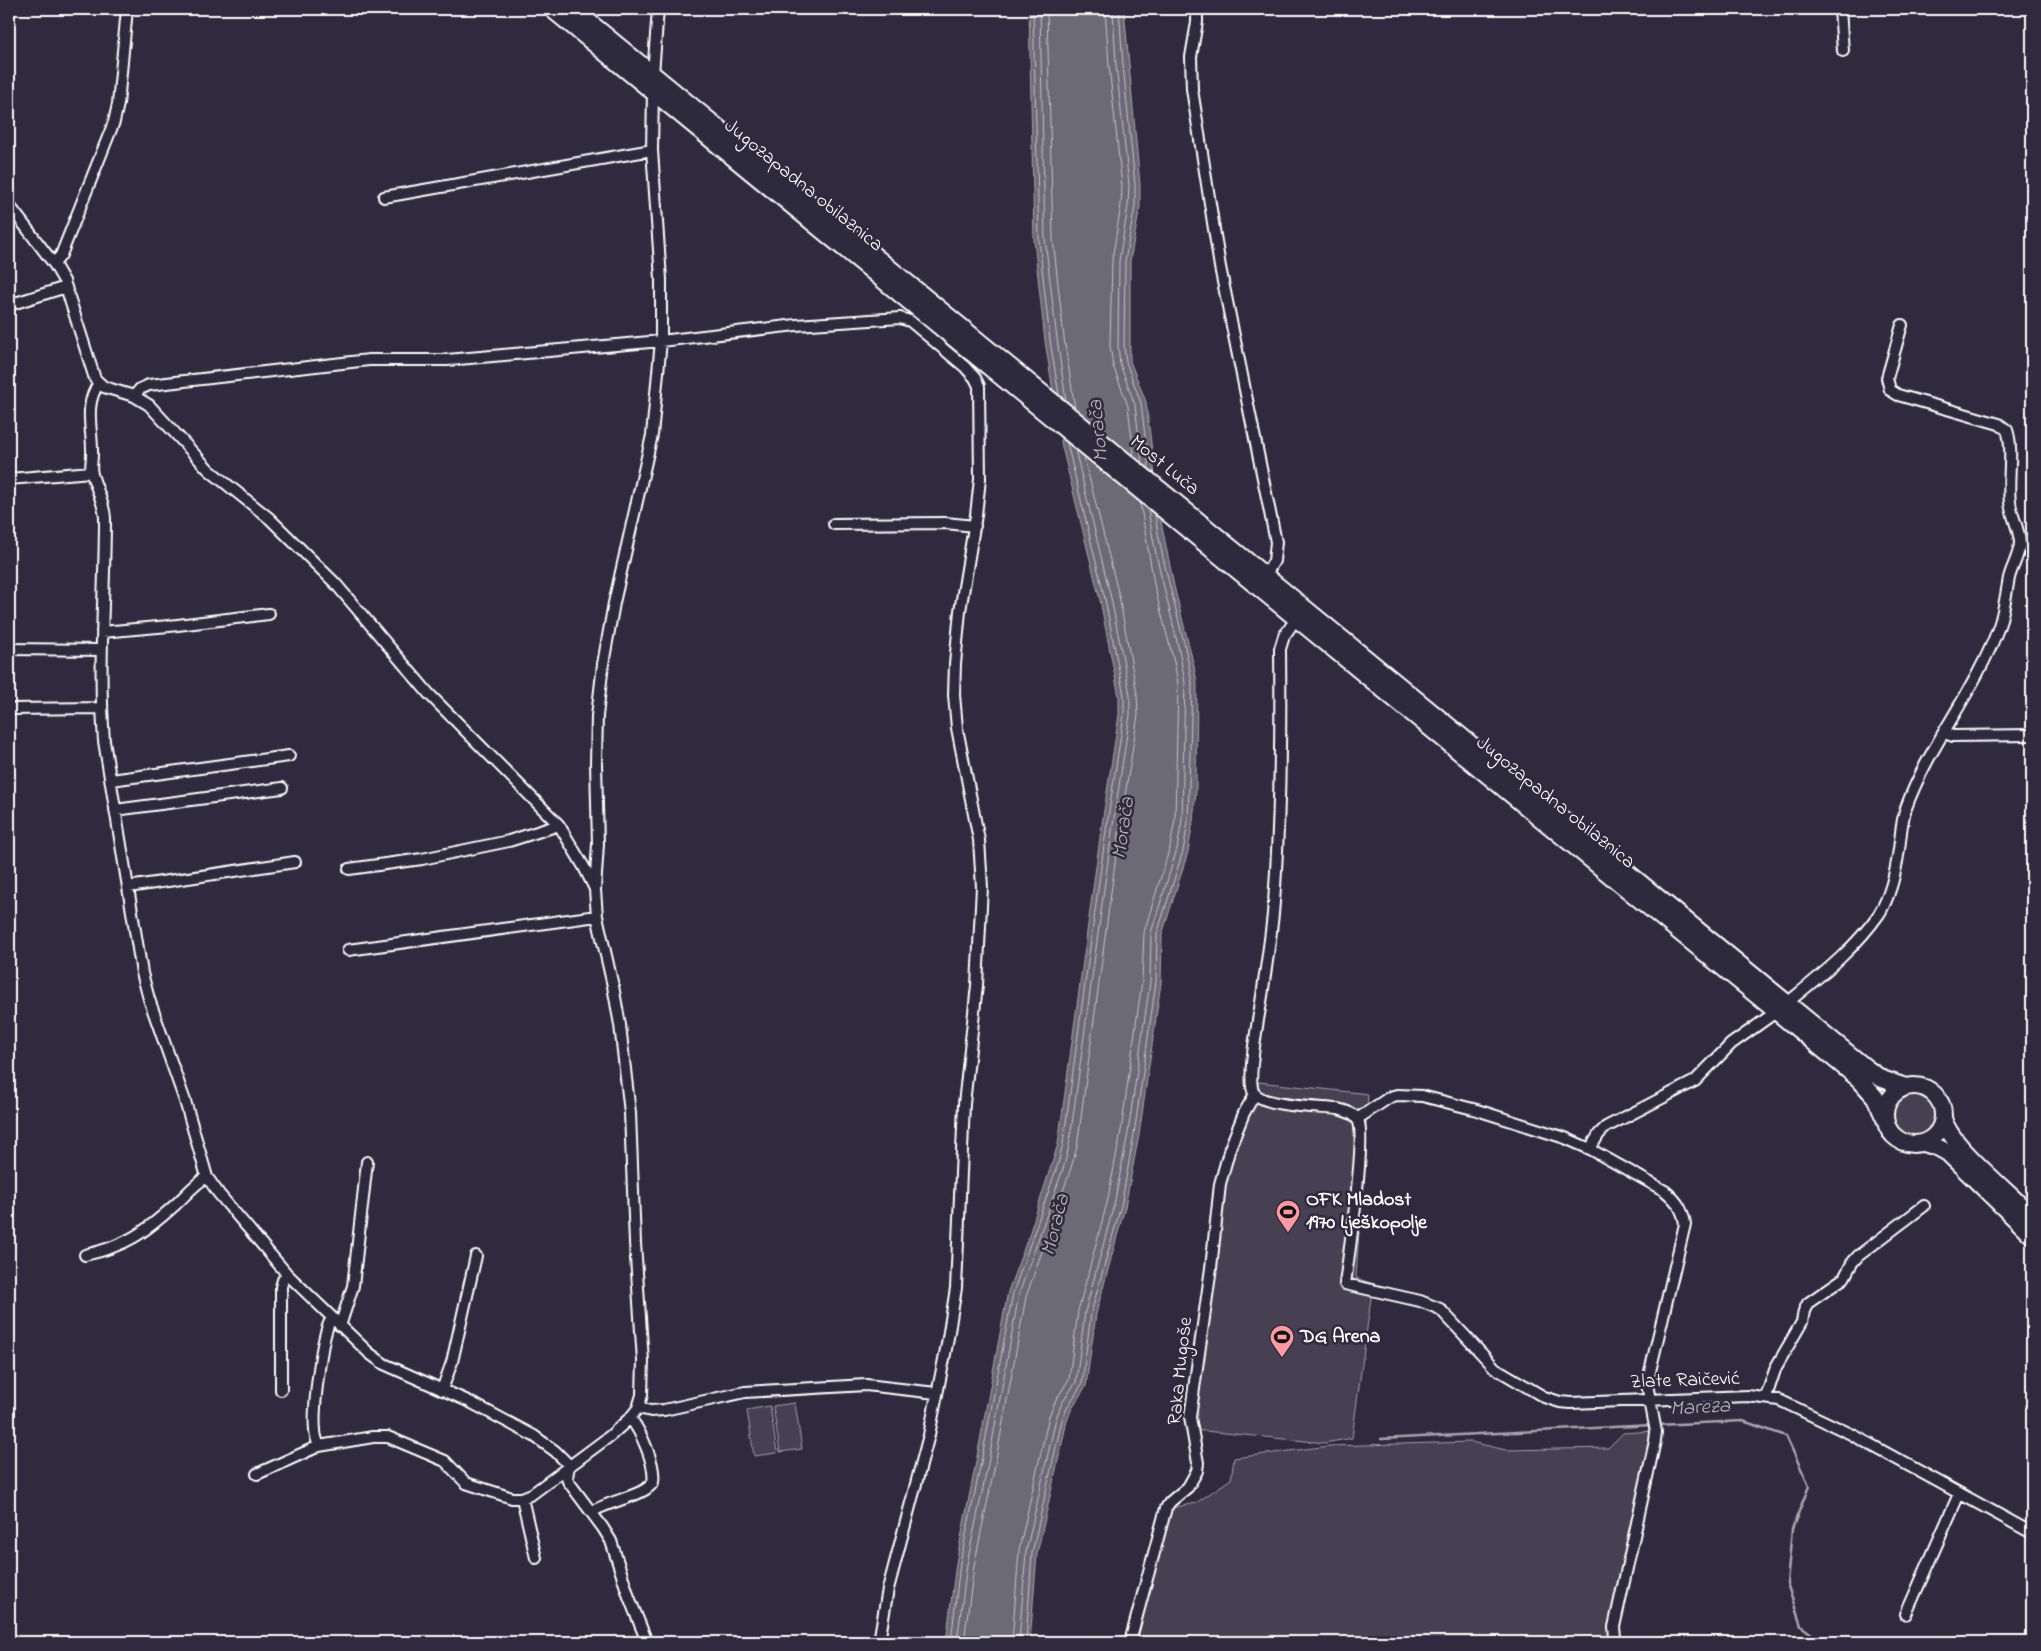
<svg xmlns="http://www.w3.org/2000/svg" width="2041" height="1651" font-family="'Indie Flower',sans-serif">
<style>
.green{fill:#464152;stroke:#a2a0a8}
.water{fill:#6d6a77;stroke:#a7a6ad}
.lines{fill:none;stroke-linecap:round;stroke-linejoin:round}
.shore{stroke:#c5c3c9;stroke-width:1}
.stream{stroke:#a7a6ad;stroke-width:2.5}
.minor-casing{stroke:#fff;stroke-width:14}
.primary-casing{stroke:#fff;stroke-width:20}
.minor{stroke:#2f2a3d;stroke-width:10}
.primary{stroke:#2f2a3d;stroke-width:16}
.labels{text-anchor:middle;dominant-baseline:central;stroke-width:5;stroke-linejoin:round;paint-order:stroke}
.street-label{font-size:20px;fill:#fff;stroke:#2f2a3d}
.poi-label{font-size:20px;font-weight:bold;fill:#fff;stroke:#2f2a3d;text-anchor:start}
.water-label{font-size:21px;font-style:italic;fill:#b6b4bb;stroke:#2f2a3d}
</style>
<rect width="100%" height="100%" fill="#2f2a3d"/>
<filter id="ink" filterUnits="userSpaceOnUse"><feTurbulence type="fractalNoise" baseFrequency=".02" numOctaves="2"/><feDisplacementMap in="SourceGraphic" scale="10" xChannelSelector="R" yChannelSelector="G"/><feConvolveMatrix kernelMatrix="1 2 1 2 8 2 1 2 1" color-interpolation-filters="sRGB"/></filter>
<g filter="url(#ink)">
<path class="green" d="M1259 1082 1368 1094 1356 1278 1373 1284 1352 1438 1325 1443 1194 1430 1223 1188Z
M1892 1115a21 21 0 1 1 42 0a21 21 0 1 1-42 0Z
M795 1403 802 1449 780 1452 773 1406Z
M770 1406 777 1453 754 1456 747 1410Z
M1653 1431 1609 1630 1614 1642H1129L1166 1509 1196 1503 1231 1479 1234 1458 1329 1446 1471 1442 1506 1450 1608 1448 1623 1433Z"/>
<path class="water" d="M1029 9H1124L1140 185V207L1130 261V361L1146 402 1160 517 1174 586 1193 662 1197 682 1196 791 1193 821 1188 852 1162 935 1161 983 1139 1135 1125 1207 1096 1314 1086 1386 1072 1408 1067 1421 1037 1554 1030 1642H946L956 1563 976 1462 1008 1291 1029 1235 1058 1144 1101 830 1119 715V697L1100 600 1062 447 1045 341 1034 240Z"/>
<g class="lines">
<path class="shore" d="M1033 9 1039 240 1050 340 1059 395
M1040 9 1045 239 1057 339 1066 401
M1047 9 1053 239 1064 338 1075 408
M1105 9 1109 66 1122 186 1121 205 1112 260 1110 346 1113 366 1128 406 1134 456
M1113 9 1116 65 1129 185 1128 206 1119 261 1118 346 1120 364 1135 405 1142 463
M1119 9 1123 65 1135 185V206L1125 261 1124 345 1126 362 1141 403 1149 469
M951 1642 960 1563 981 1463 1013 1293 1058 1164 1063 1144 1106 831 1124 715V696L1105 599 1067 443
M957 1642 967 1564 988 1464 1019 1294 1064 1166 1069 1146 1112 831 1130 715V695L1111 598 1075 449
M964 1642 974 1566 995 1465 1026 1297 1071 1168 1077 1147 1119 833 1138 715 1137 694 1119 596 1084 457
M1012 1642 1019 1550 1049 1416 1056 1400 1069 1379 1078 1311 1107 1203 1121 1131 1142 981 1144 932 1170 847 1175 819 1178 684 1175 666 1155 589 1140 502
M1019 1642 1026 1552 1056 1418 1062 1403 1076 1382 1085 1312 1114 1205 1128 1133 1150 982 1151 933 1177 849 1182 820 1185 683C1176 625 1156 568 1148 509
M1026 1642 1032 1553 1062 1420 1068 1406 1082 1384 1091 1313 1121 1206 1134 1134 1156 982 1157 934 1183 851 1188 821 1192 683C1183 626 1163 572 1155 515"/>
<path class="stream" d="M1657 1425 1743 1421 1786 1436 1809 1486 1792 1529 1787 1583 1801 1626 1821 1641 1827 1642
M1381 1439 1652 1425"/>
<defs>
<path id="minor" d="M1197 9V22L1191 57 1192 89 1220 267 1276 542 1274 561 1265 576
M1840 9 1843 51
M653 74 658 9
M384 197 652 150
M9 205 54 264 64 281 95 379 104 387 134 396 149 405 209 470 269 518 335 583 429 694 559 825 584 867 595 889
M54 264 61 255 114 122 118 104 127 9
M9 305 66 287
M99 383C83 406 93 429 92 455 92 461 90 468 92 474 96 489 104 502 105 518 105 592 98 667 104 741L142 973 149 999 185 1101 207 1177 219 1194 287 1274 369 1353 384 1364 470 1402 534 1436 555 1451 569 1465
M134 396 140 389 149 385 369 360H447L661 341 796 325 900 318 910 321 965 367 975 378 979 386 980 479 976 515 960 611 955 664 954 695 957 728 979 840 982 887 977 985 964 1104 956 1288 947 1344 929 1435 888 1589 879 1642
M9 479 91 472
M834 524 945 523 975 526
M1296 619 1284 636 1280 649C1281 733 1280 819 1274 902 1272 931 1267 960 1263 989 1261 1008 1245 1080 1254 1093 1265 1107 1320 1107 1338 1109 1345 1111 1354 1113 1358 1120 1367 1135 1348 1260 1345 1284L1420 1301 1440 1309 1495 1368 1544 1397 1560 1402 1571 1403 1748 1396 1779 1400 1853 1435 2032 1533
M102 632 169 626 269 614
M9 649 101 650
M9 709 101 708
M1944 733 1953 736 2032 735
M111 780 289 756
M115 810 282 788
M349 869 422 859 509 841 559 825
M128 887 295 862
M348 950 597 916
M1787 1003C1820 976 1854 950 1879 914 1891 895 1896 871 1899 849 1901 836 1901 822 1906 808 1929 744 1976 691 1999 626 2004 611 2006 594 2009 578 2012 566 2020 554 2020 542 2019 528 2011 515 2010 502 2007 480 2014 450 2007 430L1999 424 1898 395 1890 390 1887 378 1902 325
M1357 1119 1390 1097 1397 1095 1422 1096 1477 1110 1565 1138 1590 1149 1665 1191C1676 1200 1683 1209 1685 1224L1647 1384 1656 1432 1655 1441 1614 1627 1615 1637 1619 1642
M1590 1149 1599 1134 1606 1127 1695 1081 1731 1044 1776 1012
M85 1255C126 1246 144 1233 175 1205 185 1196 195 1183 207 1177
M340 1326 353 1286 367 1162
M281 1390V1287L283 1280 287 1274
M442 1390 452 1362 476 1256
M1766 1397 1776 1367 1802 1322 1804 1311 1808 1303 1844 1278 1852 1263 1858 1256 1924 1206
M638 1408 651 1411 664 1410 745 1392 866 1385 936 1393
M319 1446C317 1441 315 1436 315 1430 313 1411 321 1332 332 1318
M569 1465 567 1478 568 1481 603 1528 611 1541 629 1597 647 1642
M257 1474 319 1446 373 1437H388L445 1461 466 1483 512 1498H522L532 1494 610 1436 630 1418 638 1408 642 1395 643 1361 635 1243 630 1113 620 1025 613 986 597 916 595 890 598 844 596 763 597 716 603 664 614 603 652 435 661 341V279L652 150 653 91
M522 1498 536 1558
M592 1512C607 1501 646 1496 653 1482 656 1465 641 1431 630 1418
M1906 1614 1959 1494
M1130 1642 1166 1508 1170 1502 1188 1487 1197 1471 1198 1463 1190 1417 1211 1268 1220 1184 1230 1148 1244 1113 1255 1094"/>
<path id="primary" d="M552 9 1859 1079 1875 1097 1884 1117
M573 9 1866 1068 1882 1079 1906 1087
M1885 1115a29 29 0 1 1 58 0a29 29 0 1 1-58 0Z
M1943 1118C1951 1148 2010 1192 2032 1217
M1924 1143 1939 1148 1948 1153 2032 1235"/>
</defs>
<use href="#minor" class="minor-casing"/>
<use href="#primary" class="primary-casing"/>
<use href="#minor" class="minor"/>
<use href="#primary" class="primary"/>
</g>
</g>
<defs>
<symbol id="stadium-pin" viewBox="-11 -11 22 30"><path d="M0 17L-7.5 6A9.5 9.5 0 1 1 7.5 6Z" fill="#ff9aa2" stroke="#2f2a3d"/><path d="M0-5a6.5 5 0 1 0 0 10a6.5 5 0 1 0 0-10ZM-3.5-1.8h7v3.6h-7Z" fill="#111"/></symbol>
</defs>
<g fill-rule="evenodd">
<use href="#stadium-pin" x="1274" y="1198" width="28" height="38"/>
<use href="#stadium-pin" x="1268" y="1323" width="28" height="38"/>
</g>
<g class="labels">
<g class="street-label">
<text transform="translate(803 186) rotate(39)">Jugozapadna obilaznica</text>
<text transform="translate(1164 466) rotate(39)">Most Luča</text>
<text transform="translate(1555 803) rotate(39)">Jugozapadna obilaznica</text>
<text transform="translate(1181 1371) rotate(-84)">Raka Mugoše</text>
<text transform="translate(1685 1381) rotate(-2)">Zlate Raičević</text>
</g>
<g class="poi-label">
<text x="1306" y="1200">OFK Mladost<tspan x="1306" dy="23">1970 Lješkopolje</tspan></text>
<text x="1300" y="1337">DG Arena</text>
</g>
<g class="water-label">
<text transform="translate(1099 431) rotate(-96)">Morača</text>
<text transform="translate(1124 828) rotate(-82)">Morača</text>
<text transform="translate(1056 1225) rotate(-76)">Morača</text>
<text transform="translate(1700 1408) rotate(-3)">Mareza</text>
</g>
</g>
<rect width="2041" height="1651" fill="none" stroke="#2f2a3d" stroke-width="30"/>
<rect x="15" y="15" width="2011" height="1621" fill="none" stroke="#fff" stroke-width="2" filter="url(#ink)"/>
</svg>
